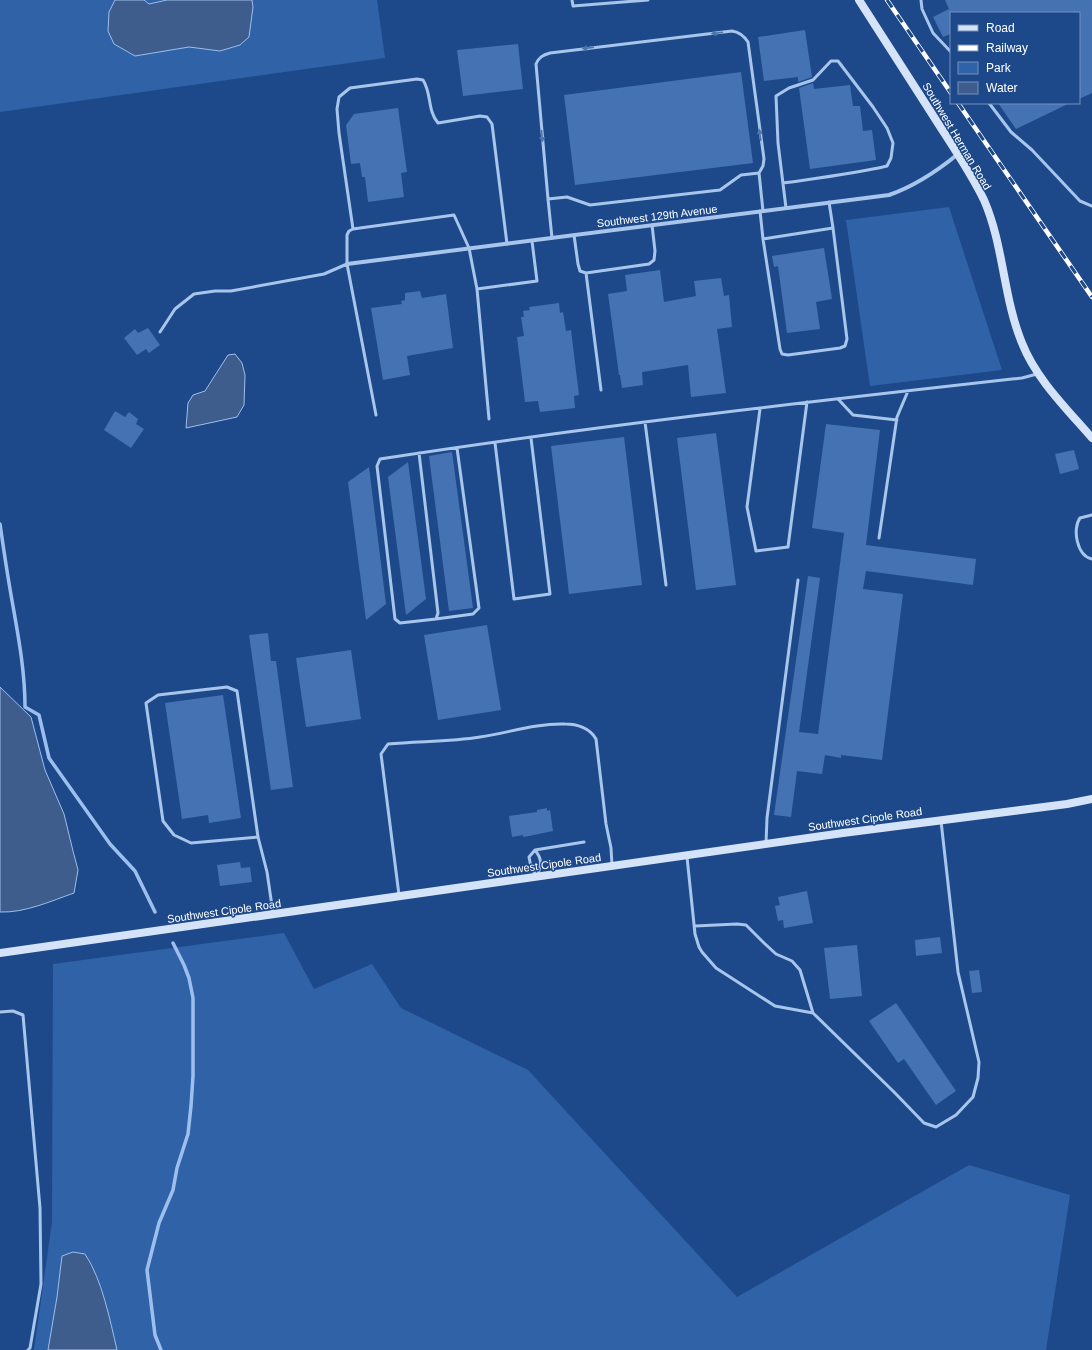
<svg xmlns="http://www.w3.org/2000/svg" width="1092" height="1350" font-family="Arial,sans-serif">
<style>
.green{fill:#3062a8}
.water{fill:#3e5d8d;stroke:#9cbfee}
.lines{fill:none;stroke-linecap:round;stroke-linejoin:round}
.stream{stroke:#9cbfee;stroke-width:3.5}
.building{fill:#4572b2}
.lane{stroke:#a8c5ec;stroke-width:3}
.street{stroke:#a8c5ec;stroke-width:4}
.secondary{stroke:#d5e3f9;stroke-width:8}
.rail-casing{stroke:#fff;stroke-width:4.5}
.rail{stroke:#1d498a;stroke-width:3;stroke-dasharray:9;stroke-linecap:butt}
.oneway{fill:#4e74ac}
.labels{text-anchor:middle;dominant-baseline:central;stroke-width:3;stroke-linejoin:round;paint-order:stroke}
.street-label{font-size:11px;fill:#fff;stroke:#1d498a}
</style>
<rect width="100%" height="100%" fill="#1d498a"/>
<path class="green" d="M0 0H377L385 58 0 112Z
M949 207 1002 370 870 386 846 220Z
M284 933 314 989 372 964 401 1008 528 1070 737 1297 969 1165 1070 1195 1046 1350H34L52 1222 53 964Z"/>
<path class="water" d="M115 0H144L149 4 167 0H252L253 7 249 37 240 45 220 51 189 47 135 56 114 44 108 31 109 12Z
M235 354 242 363 245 375 244 405 237 417 186 428 188 403 193 395 205 391 228 355Z
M0 687 31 717 45 770 64 814 73 851 78 870 74 893C51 901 25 913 0 912Z
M73 1252 85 1254C102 1279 110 1320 117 1350H48L57 1297 62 1256Z"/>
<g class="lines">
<path class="stream" d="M0 524C4 552 8 579 13 606 19 640 25 673 25 707L39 715 49 758 110 844 135 871 155 912
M161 1350 155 1335 147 1270 159 1223 173 1190 177 1168 188 1134 191 1106 193 1076V998L189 978 184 965 173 943"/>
</g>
<path class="building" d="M945 0H1092V93L1079 99V13H951V34L943 37 933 17 949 9Z
M805 30 812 77 798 82V77L764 81 758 37Z
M518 44 523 89 463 96 457 50Z
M741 72 753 163 575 185 564 95Z
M813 83 814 89 850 85 853 106H860L863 131 872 130 876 160 810 169 799 88Z
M998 103H1070L1016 129Z
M398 108 407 172 401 173 404 197 368 202 365 177H362L360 163 351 164 346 125 354 114Z
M824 248 832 299 816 302 820 329 787 333 778 266 774 267 772 256Z
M660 270 664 302 696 296 694 281 721 278 724 296 729 295 732 327 717 329 726 393 691 397 688 365 642 372 643 385 622 388 620 375H619L608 294 627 291 625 275Z
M420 291 422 298 446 294 453 348 407 356 410 375 383 380 371 308 402 304 401 301 405 300V293Z
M559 303 560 313 563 312 566 331 571 330 579 395 574 396 575 408 540 412 538 401 525 402 517 337 524 336 521 317H524L523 311 530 310 529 307Z
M148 328 160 345 149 353 146 349 137 355 124 338 135 329 138 333Z
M115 411 125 417 129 412 138 419 136 424 144 429 131 448 104 430Z
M826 424 880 430 866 545 976 559 973 585 866 571 863 589 903 594 882 760 841 755V758L825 755 822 774 797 771 791 817 774 815 808 576 820 578 799 732 818 734 844 533 812 528Z
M716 433 736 585 696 590 677 438Z
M624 437 642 585 569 594 551 446Z
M1074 450 1079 469 1060 474 1055 454Z
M452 452 473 608 449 611 429 456Z
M408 462 426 599 406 615 388 477Z
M369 467 386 604 366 620 348 482Z
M487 625 501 710 438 720 424 635Z
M268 633 271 661H276L293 787 271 790 249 635Z
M351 650 361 719 306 727 296 658Z
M223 695 241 818 209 823 208 815 182 819 165 703Z
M547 808V811L550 810 553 831 529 836 523 837V835L512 837 509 816 537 812V810Z
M240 862 241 868 250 867 252 882 220 886 217 865Z
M807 891 813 923 784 928 783 920 778 921 775 906 780 905 778 897Z
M940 937 942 953 916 956 915 940Z
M857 945 862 996 830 999 824 948Z
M979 970 982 992 972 993 969 971Z
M896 1003 956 1091 936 1105 904 1059 898 1063 869 1021Z"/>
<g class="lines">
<path class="lane" d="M572 0 573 6 648 0
M921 0 922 9 933 33 951 52
M989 103 1011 132 1032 150 1080 201 1092 206
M783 183C818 178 853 174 887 166L891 158 893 143 887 128 873 107 838 61H831L813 80 789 88 776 96 778 143 786 208
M548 199 536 64C539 57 543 55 550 53L732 31C740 32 744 36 748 42L764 159 763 166 759 173
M760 211 763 239 833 228 829 202
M353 229 339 133 337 109 339 97 350 88 417 79 423 80C432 94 427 110 438 123L480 116 487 117 492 124 507 244
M574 235 578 264 580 271 586 273 649 264 654 260 655 251 652 225
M552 238 548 199 567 197 590 205 720 190 741 175 759 173 763 211
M763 239 780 349 782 354 788 355 840 348 845 346 847 339 833 228
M586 273 601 390
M477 289 489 419
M160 332 175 309 194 294 215 291H231L324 274 347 264
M838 399 853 415 897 420
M760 409 747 507 756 551 788 547 807 402
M376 415 347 264V235L349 231 353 229 454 215 469 248 477 289 537 281 532 241
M645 422 666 585
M495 443 514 599 550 594 531 438
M419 453 438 613 436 619 400 623 395 619 377 466 380 459C593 426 808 402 1022 378L1037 374
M1092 515 1080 518C1072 529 1077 556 1092 559
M879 538 897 417 908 391
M436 619 473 614 479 608 457 448
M258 837 191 843 174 835 163 821 146 703 158 695 227 687 237 691 258 837 267 872 273 913
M766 843 767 818 798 580
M535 850C543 860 541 865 537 877L531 867 529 857Z
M535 850 584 842
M687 857 695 934 699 947 702 952 716 968 775 1006 813 1013 894 1092 924 1123 936 1127 956 1115 973 1097 978 1078 979 1062 958 972 941 821
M399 895 381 754 388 744C418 741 449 742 480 737 508 733 536 723 565 724 577 724 590 728 596 739L606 824 611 848 612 865
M695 926 737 924 746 925 764 943 776 954 792 961 800 970 813 1013
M0 1012 13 1011 23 1015 40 1208 41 1284 30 1348 28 1350"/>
<path class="street" d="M347 264 889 195C915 186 936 172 958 154"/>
<path class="secondary" d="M859 0C884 39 909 78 934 117 951 144 970 171 984 200 1004 246 1003 297 1022 343 1036 379 1067 409 1092 438
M0 953 843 833 1067 804 1092 799"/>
<defs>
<path id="rail" d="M887 0 951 93
M958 103 1092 297"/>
</defs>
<use href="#rail" class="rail-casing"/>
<use href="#rail" class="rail"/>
</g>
<defs><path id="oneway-solid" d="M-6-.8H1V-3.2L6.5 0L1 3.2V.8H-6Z"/></defs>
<g class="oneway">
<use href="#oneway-solid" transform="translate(717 33) rotate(173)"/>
<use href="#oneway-solid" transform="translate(588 48) rotate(173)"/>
<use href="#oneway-solid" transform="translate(760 135) rotate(-98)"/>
<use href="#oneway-solid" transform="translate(542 136) rotate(85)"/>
</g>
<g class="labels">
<g class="street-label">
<text transform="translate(957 136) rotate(59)">Southwest Herman Road</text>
<text transform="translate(657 216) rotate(-7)">Southwest 129th Avenue</text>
<text transform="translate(865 819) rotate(-8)">Southwest Cipole Road</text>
<text transform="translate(544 865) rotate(-8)">Southwest Cipole Road</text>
<text transform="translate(224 911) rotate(-8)">Southwest Cipole Road</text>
</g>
</g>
<rect x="950" y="12" width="130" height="92" fill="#1d498a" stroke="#7792b9"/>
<rect x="958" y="25" width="20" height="6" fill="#d5e3f9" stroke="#7792b9"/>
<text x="986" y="32" font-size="12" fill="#ffffff">Road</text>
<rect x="958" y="45" width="20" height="6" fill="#ffffff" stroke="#7792b9"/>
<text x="986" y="52" font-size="12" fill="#ffffff">Railway</text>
<rect x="958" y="62" width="20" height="12" fill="#3062a8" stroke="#7792b9"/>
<text x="986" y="72" font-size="12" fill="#ffffff">Park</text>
<rect x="958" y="82" width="20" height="12" fill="#3e5d8d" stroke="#7792b9"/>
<text x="986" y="92" font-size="12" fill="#ffffff">Water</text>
</svg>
